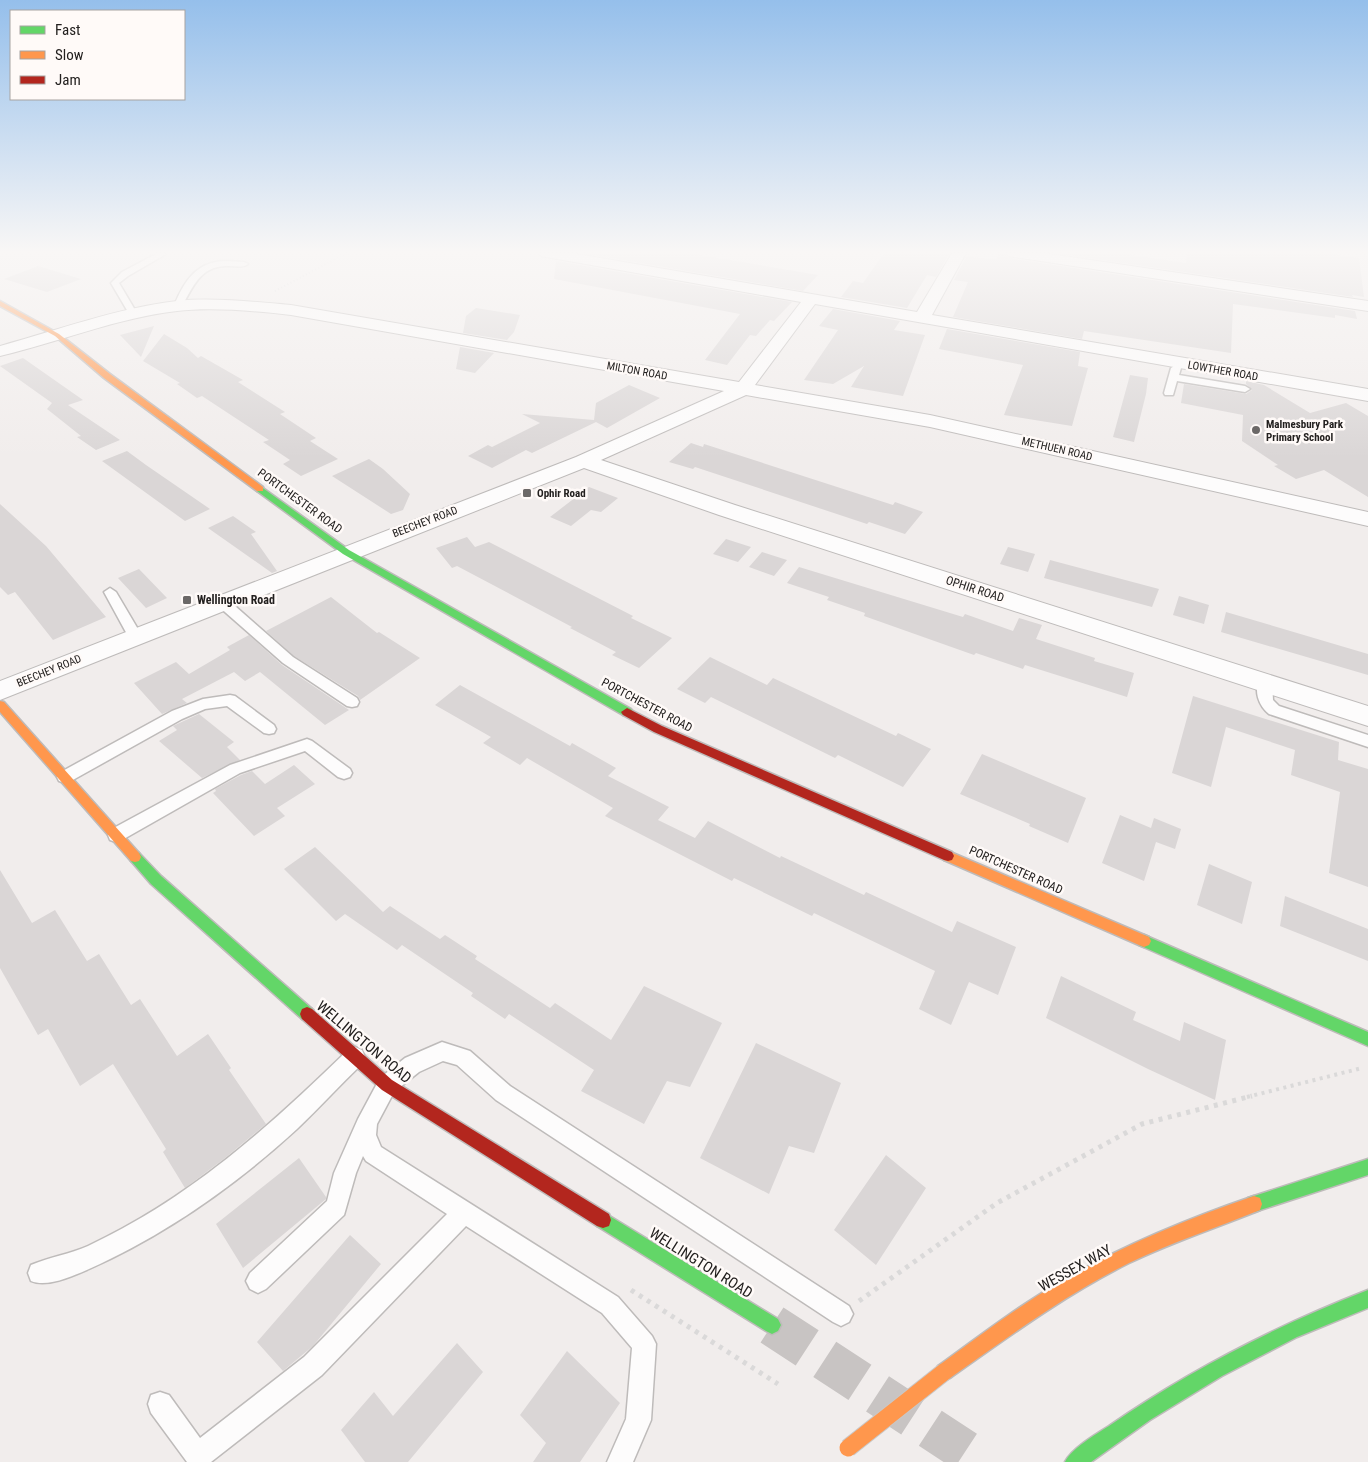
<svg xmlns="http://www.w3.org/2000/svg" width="1368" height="1462" font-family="'Roboto Condensed',sans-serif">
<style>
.building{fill:#dad6d6}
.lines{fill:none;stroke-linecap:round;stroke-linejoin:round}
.secondary-tunnel{stroke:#c8c4c3;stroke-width:42;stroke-dasharray:42 21;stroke-linecap:butt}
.lane-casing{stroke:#bebbba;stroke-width:3}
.street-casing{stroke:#bebbba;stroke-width:2}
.fast-casing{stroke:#bebbba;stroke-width:3}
.slow-casing{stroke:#bebbba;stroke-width:3}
.jam-casing{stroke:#bebbba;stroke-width:3}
.path-far2{stroke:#dad9d9;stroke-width:2;stroke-dasharray:1 2.5;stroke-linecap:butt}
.path-far1{stroke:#dad9d9;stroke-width:4;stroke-dasharray:3 4.5;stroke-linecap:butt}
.path{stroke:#dad9d9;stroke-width:5;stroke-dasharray:4 5.5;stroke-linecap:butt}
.lane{fill:#fdfcfc;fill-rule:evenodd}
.street{fill:#fdfcfc;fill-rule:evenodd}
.fast{fill:#63d668;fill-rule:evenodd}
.slow{fill:#ff974d;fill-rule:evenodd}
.jam{fill:#b3261e;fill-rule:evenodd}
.slow-bridge-casing{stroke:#cac8c7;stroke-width:19;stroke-linecap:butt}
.slow-bridge{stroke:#ff974d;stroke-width:17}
.poi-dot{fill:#6b6867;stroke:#fffaf8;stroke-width:2}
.labels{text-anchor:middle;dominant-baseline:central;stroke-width:5;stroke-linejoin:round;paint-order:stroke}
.far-street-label{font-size:11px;fill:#23201f;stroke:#fffaf8}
.far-poi-label{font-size:11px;font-weight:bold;fill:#23201f;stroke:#fffaf8;text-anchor:start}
.street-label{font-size:12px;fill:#23201f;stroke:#fffaf8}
.poi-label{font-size:12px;font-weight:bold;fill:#23201f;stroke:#fffaf8;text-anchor:start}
.near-street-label{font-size:15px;fill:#23201f;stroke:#fffaf8}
</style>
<rect width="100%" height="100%" fill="#f1edec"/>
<path class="building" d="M582 253H688L818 275 803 291Z
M884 253H940L949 254 936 277 927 275 907 308 841 297 853 281 863 283Z
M998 253H1005L1007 257 1014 259 1355 311 1357 319 1335 315V318L1233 304 1231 353 1084 331 1082 339 953 317 968 282 954 280 966 257 997 259Z
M1055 253H1118L1186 263 1187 253H1325L1359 258 1364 297 1352 295 1353 297Z
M556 261 792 302 774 321 770 320 756 336 750 335 727 365 705 360 740 314 554 279Z
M38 266 81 279 47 292 4 279Z
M476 308 520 315 514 332 507 340 463 333 466 316Z
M833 309 900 321 894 330 925 335 903 396 851 387 864 366 833 384 804 380 838 330 819 326Z
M154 326 141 357 120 335Z
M947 329 1080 352 1078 366 1088 368 1072 426 1004 415 1023 365 939 349Z
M164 334 187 348 198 358 201 356 243 380 238 382 285 412 280 414 316 438 310 441 338 459 301 476 283 464 290 460 263 442 269 440 202 396 197 398 177 384 180 383 143 361Z
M460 347 494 353 475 373 456 369Z
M23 358 83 400 68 405 120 440 96 450 77 437 81 436 47 409 52 403 0 366Z
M1130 375 1148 378 1146 394 1134 442 1113 437Z
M1246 381 1264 385 1310 413 1346 403 1368 416V497L1324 470 1296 479 1274 466 1278 465 1242 441 1243 415 1181 403 1184 384 1246 394 1252 390 1246 384Z
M629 385 660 398 607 428 596 422 532 453 526 450 492 468 468 456 488 445 492 447 540 423 522 414 594 420 596 403Z
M691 443 703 447 704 444 893 505 895 502 923 512 905 534 869 522 867 524 695 467 693 469 669 462Z
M127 451 146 465 210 509 185 521 102 461Z
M369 459 383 469 410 494 403 510 391 514 332 476Z
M589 487 618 498 601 512 591 510 571 526 550 517Z
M0 504 46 546 106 617 53 640 15 592 8 595 0 587Z
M233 516 256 532 251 534 277 571 272 573 208 528Z
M467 537 475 547 489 542 633 616 631 618 672 638 639 668 612 655 616 652 570 628 572 627 457 566 452 568 436 548Z
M726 539 751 547 738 562 713 554Z
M1008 547 1035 554 1028 572 1000 564Z
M762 552 787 560 774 576 749 567Z
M1050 560 1159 589 1152 607 1044 578Z
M799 567 963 617 965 614 1013 631 1019 618 1042 625 1036 639 1095 658 1094 661 1134 673 1127 697 1025 665 1023 669 976 653 974 655 864 616 865 613 827 600 829 597 787 583Z
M139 569 167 598 146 608 118 578Z
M1179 596 1209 605 1204 624 1173 615Z
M331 597 377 633 379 632 420 658 360 700 358 696 294 656 266 631Z
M1226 612 1368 654V675L1221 632Z
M249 635 282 665 349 710 325 725 260 672 245 681 234 672 182 699 187 703 162 714 134 683 176 662 189 674 230 650 227 647Z
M710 657 767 685 773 678 896 736 898 733 931 749 903 787 838 755 835 758 711 697 705 703 677 689Z
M460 685 570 746 572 743 616 768 608 776 669 807 658 820 695 838 708 821 780 858 781 856 864 895 866 892 952 932 957 921 1016 947 998 995 969 982 951 1025 919 1009 935 971 814 913 812 916 734 878 732 881 605 816 613 808 527 758 520 765 483 743 491 737 435 705Z
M1193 696 1339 742 1338 760 1368 769V887L1329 873 1340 792 1291 775 1295 750 1226 727 1211 787 1172 773Z
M199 714 234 742 227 747 240 760 202 778 159 741 177 730 173 726Z
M982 754 1086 798 1068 843 1029 826 1030 824 960 794Z
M294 765 315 784 277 808 285 816 254 836 213 793 216 791 215 789 241 775 252 771 265 784Z
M1120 815 1151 828 1154 818 1181 829 1175 849 1156 842 1144 881 1102 863Z
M315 847 383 912 390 906 440 939 445 935 477 956 475 959 550 1008 555 1003 611 1040 644 986 722 1023 690 1087 667 1081 644 1124 581 1091 594 1070 509 1014 505 1019 471 996 473 993 402 945 397 950 345 914 336 921 284 869Z
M1209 864 1252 882 1242 924 1197 905Z
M0 870 32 923 55 910 87 961 99 954 131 1005 140 999 177 1056 208 1034 231 1068 229 1070 266 1124 225 1158 185 1188 163 1152 166 1149 113 1064 80 1086 48 1029 38 1035 0 968Z
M1285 896 1368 929V961L1280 926Z
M1061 976 1136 1012 1133 1020 1180 1041 1184 1022 1226 1040 1215 1100 1148 1069 1046 1018Z
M756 1043 841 1083 814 1153 789 1146 769 1194 700 1158Z
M886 1155 926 1188 876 1265 834 1230Z
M299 1158 326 1197V1199L243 1268 216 1224Z
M350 1235 381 1264 313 1346 283 1371 257 1342Z
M457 1343 483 1372 408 1462H365L341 1430 374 1392 393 1416Z
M567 1351 620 1403 580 1462H533L546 1443 520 1415Z"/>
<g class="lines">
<path class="secondary-tunnel" d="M772 1325 982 1462"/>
<defs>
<path id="lane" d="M158 253 166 254 128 276 119 283 138 315 137 317H131L111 283 122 272Z
M226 261 244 262 248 264C243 268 236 266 229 266 200 265 193 287 181 308H175L174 306C184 281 197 261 226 261Z
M1176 365 1181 368 1179 375 1245 386 1250 389 1245 392 1177 381 1173 395H1165L1164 393 1171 368Z
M110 588 116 592 142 636 140 639H130L128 636 104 592Z
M222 598 227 599 293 657 357 698 359 702 357 706 352 707 347 706 283 663 217 605 215 602Z
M1265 677 1270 678 1272 682 1273 700 1279 706 1368 735V747L1269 714C1259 706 1253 691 1260 678Z
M230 695 235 696 274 725 276 729 274 733 269 734 264 733 227 706 205 709 182 719 71 781 65 783 59 781 57 777 59 773 172 711 203 699Z
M307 739 312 741 350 769 352 773 350 777 344 779 338 777 305 751 240 773 122 840 116 842 110 840 108 835 110 830 230 765Z
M442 1042 470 1051 510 1086 849 1306 853 1314 849 1322 841 1326 833 1322 496 1100 457 1065 443 1061 419 1072 394 1092 377 1124 376 1135 381 1147 618 1297 652 1336 656 1344 651 1420 633 1462H607L626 1419 632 1348 602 1313 466 1226 322 1375 211 1462H187L151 1413 148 1404 151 1395 160 1392 169 1395 200 1438 304 1357 447 1214 366 1161 363 1156 356 1173 344 1215 266 1289 258 1293 250 1289 246 1281 250 1273 327 1201 334 1173 358 1119 380 1078 405 1058Z
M355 1047 362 1050 365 1057 362 1064C340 1085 319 1108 297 1129 236 1185 165 1235 89 1269 73 1276 47 1288 31 1281L28 1273 31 1265C50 1257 70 1254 88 1246 189 1199 269 1127 348 1050Z"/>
<path id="street" d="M539 253H571L917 312 952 253H966L932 315 1368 389V401L815 304 755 385 930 415 1368 512V526L930 427 746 395 601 460 735 505 1368 706V726L719 515 584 468 0 700V681L576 457 724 391 291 315C257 311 211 307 177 311 117 318 59 342 0 356V346C58 330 117 308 177 301 211 297 256 302 291 305L739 382 801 302 546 257 541 256Z
M1007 253H1043L1368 301V311L1014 257 1009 256Z"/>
<path id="fast" d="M260 486 349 550 631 709 633 712 631 715H623L343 554 257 491V487Z
M135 852 139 853 161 876 312 1009 314 1014 312 1019 307 1021 302 1019 151 884 131 861 129 857 131 853Z
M1144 935 1368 1032V1046L1139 945 1137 941 1139 937Z
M1368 1159V1175L1254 1212 1248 1210 1246 1204 1248 1198 1254 1196Z
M603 1212 778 1319 781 1325 778 1331 772 1334 766 1331 597 1226 595 1220 597 1214Z
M1368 1290V1308L1297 1337 1222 1376 1150 1420 1091 1462H1065C1071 1449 1096 1434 1109 1426 1190 1370 1276 1326 1368 1290Z"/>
<path id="slow" d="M0 301 59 334 110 374 263 487V491H257L104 378 55 336 0 306Z
M0 701 4 702 139 853 141 857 139 861 135 862 131 861 0 712Z
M948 851 1149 937 1151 941 1149 945 1144 947 1139 945 944 860 942 856 944 852Z
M1254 1196 1260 1198 1262 1204 1260 1210C1216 1228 1172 1242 1129 1263 1065 1295 1008 1337 950 1378L944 1381 938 1378 935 1372 938 1366C978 1337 1017 1307 1060 1282 1121 1246 1187 1219 1254 1196Z"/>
<path id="jam" d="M627 708 662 726 952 852 954 856 952 860 948 861 944 860 654 732 623 715 621 712Z
M307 1007 312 1009 392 1080 609 1214 611 1220 609 1226 603 1228 597 1226 382 1090 302 1019 300 1014 302 1009Z"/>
</defs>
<use href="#lane" class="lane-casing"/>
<use href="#street" class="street-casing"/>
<use href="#fast" class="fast-casing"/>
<use href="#slow" class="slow-casing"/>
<use href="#jam" class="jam-casing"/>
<path class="path-far2" d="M275 291 347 253"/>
<path class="path-far1" d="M1247 1097 1362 1068"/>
<path class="path" d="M631 1290 778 1384
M859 1301 997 1203 1142 1124 1252 1096"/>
<use href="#lane" class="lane"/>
<use href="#street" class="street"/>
<use href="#fast" class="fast"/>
<use href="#slow" class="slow"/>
<use href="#jam" class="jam"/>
<defs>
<path id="slow-bridge" d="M848 1448 944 1372"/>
</defs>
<use href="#slow-bridge" class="slow-bridge-casing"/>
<use href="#slow-bridge" class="slow-bridge"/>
</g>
<linearGradient id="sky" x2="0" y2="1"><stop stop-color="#95bfeb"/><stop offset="0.55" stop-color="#f9f7f6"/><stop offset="1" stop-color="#f9f7f6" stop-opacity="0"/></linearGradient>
<rect width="1368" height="458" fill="url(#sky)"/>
<g class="poi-dot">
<circle cx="1256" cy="430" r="5"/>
<rect x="522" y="488" width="10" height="10" rx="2.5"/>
<rect x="182" y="595" width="10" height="10" rx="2.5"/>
</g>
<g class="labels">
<g class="far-street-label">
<text transform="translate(637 371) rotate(10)">MILTON ROAD</text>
<text transform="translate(1223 371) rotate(10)">LOWTHER ROAD</text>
<text transform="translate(1057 449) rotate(13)">METHUEN ROAD</text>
<text transform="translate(425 522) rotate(-21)">BEECHEY ROAD</text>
<text transform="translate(49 671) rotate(-22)">BEECHEY ROAD</text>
</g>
<g class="far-poi-label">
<text x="1266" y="424">Malmesbury Park<tspan x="1266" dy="13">Primary School</tspan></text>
<text x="537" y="493">Ophir Road</text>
</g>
<g class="street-label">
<text transform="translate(300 501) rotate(36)">PORTCHESTER ROAD</text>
<text transform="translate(975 589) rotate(18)">OPHIR ROAD</text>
<text transform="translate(647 705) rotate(28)">PORTCHESTER ROAD</text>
<text transform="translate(1016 870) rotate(24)">PORTCHESTER ROAD</text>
</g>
<g class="poi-label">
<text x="197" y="600">Wellington Road</text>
</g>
<g class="near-street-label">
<text transform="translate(364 1042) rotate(40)">WELLINGTON ROAD</text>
<text transform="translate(701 1263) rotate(32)">WELLINGTON ROAD</text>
<text transform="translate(1075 1268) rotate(-29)">WESSEX WAY</text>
</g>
</g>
<rect x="10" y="10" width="175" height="90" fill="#fffaf8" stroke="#a7a3a1"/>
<rect x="20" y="26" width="25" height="8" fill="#63d668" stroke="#a7a3a1"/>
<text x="55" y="35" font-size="15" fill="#23201f">Fast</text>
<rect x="20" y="51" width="25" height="8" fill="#ff974d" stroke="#a7a3a1"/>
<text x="55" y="60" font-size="15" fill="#23201f">Slow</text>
<rect x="20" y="76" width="25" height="8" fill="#b3261e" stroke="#a7a3a1"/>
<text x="55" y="85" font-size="15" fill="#23201f">Jam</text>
</svg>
